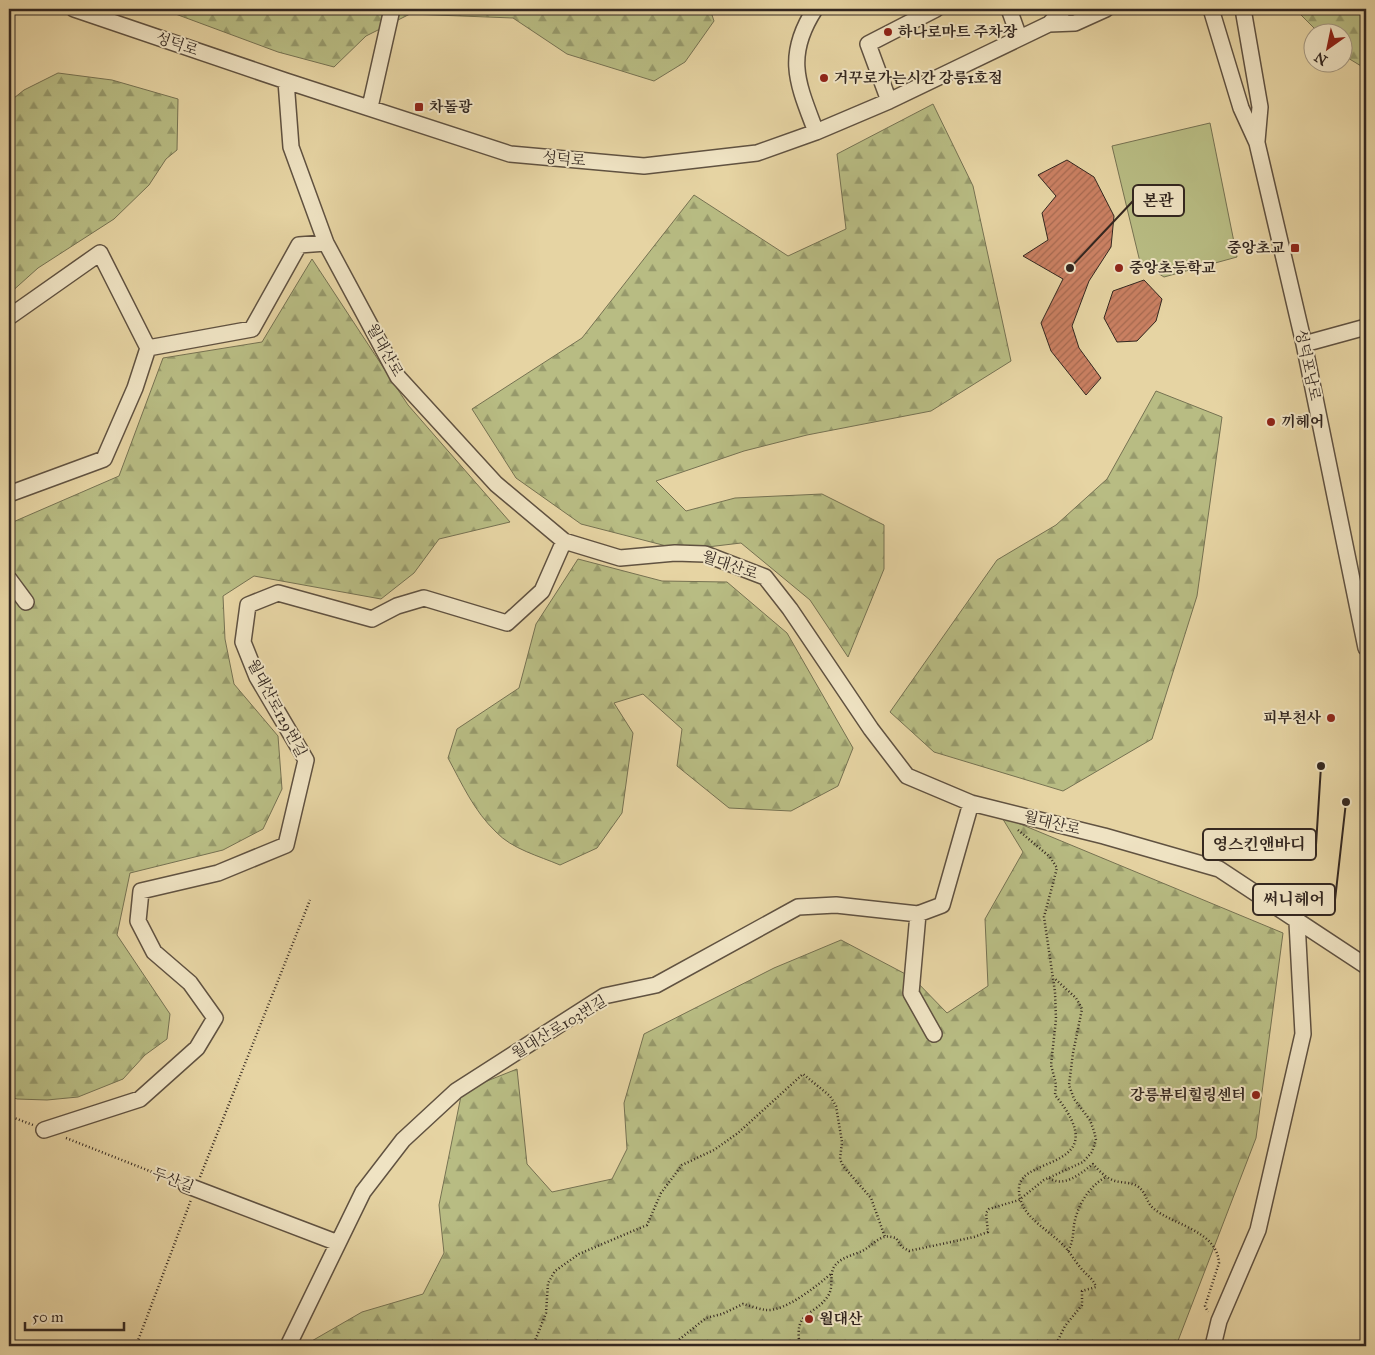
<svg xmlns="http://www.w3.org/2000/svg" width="1375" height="1355" font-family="'IM FELL Great Primer','Noto Serif KR',serif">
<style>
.green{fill:#b8bc83;stroke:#767252}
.forest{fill:url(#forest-firs);stroke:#767252}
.building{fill:url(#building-hatch);stroke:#332720}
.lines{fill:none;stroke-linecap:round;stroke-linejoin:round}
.minor-casing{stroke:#605241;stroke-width:18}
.path{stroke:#332720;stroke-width:2.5;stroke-dasharray:1 2.5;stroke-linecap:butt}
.minor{stroke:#efe3c3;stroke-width:15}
.poi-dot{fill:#8f2418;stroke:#efe3c3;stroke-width:2}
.labels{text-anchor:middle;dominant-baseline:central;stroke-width:4;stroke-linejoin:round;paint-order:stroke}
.poi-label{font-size:15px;font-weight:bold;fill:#332720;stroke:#efe3c3;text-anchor:start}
.street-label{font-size:15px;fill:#332720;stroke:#efe3c3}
.leader{fill:none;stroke:#332720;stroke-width:2}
.callout-dot{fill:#332720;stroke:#efe3c3;stroke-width:2}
.callout{fill:#efe3c3;stroke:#332720;stroke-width:2}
.callout-label{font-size:16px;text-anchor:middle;font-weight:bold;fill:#332720}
</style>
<defs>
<pattern id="forest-firs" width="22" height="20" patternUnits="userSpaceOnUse" patternTransform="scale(1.25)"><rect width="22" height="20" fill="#b8bc83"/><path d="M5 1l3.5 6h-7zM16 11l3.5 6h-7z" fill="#96996b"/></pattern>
<pattern id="building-hatch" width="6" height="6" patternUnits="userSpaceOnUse" patternTransform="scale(1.25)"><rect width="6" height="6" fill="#ca8062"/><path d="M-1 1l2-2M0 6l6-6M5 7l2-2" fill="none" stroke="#a56950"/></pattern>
</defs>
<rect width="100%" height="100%" fill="#e6d4a3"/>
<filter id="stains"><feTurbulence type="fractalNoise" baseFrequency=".004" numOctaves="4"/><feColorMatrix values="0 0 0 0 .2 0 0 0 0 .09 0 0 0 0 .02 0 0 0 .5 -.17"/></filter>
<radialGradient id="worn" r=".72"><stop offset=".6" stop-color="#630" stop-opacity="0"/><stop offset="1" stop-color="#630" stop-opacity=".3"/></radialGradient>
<path class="green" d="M1210 123 1237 257 1164 277 1140 262 1112 146Z"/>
<path class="forest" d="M162 9H710L714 21 685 62 654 81 567 54 513 18 410 14 366 36 334 67 278 52Z
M1295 9H1366V69L1343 55 1342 32H1318Z
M58 73 112 80 178 99 177 150 166 159 149 185 114 219 38 268 9 294V102L24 90Z
M933 104 973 186 1011 361 931 411 807 435 744 451 656 481 686 511 735 498 822 494 884 525V569L848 657 810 600 741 543 682 550 581 524 516 478 472 409 582 338 694 195 788 256 846 229 837 154Z
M312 259 408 405 510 522 439 539 414 573 381 599 254 576 223 596 225 639 234 684 278 736 282 789 263 829 223 850 130 873 117 935 170 1014 167 1039 145 1055 123 1079 78 1097 47 1100 17 1099 9 1096V528L13 522 119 476 163 358 262 342Z
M1156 391 1222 417 1197 596 1152 739 1063 791 934 752 890 712 997 560 1056 525 1107 479Z
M578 559 662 581 727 582 787 633 853 748 838 786 791 811 729 808 677 766 682 729 643 694 614 703 633 733 622 813 597 848 560 865C539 856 512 849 496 832 474 811 462 784 448 758L457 729 519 688 536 624Z
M1001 816 1283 933 1256 1138 1176 1346H309L310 1342 362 1312 423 1294 444 1253 439 1205 462 1091 517 1069 527 1164 552 1192 612 1179 627 1149 624 1103 644 1034 774 968 841 940 913 978 947 1013 988 986 985 919 1023 852Z"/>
<path class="building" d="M1067 160 1094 177 1114 216 1111 247 1089 281 1072 326 1079 348 1101 378 1086 395 1051 351 1041 323 1063 279 1023 256 1048 240 1042 213 1056 196 1038 175Z
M1144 280 1162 299 1156 321 1137 341 1117 342 1104 318 1113 291Z"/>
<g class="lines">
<defs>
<path id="minor" d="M74 9 286 81 510 154 644 166 757 153 816 132 889 101 1049 24 1075 23 1106 9
M815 9C784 57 798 84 816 132
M1009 9 1019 37
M1211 9 1241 108 1257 143 1304 344 1366 648
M1243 9 1260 107 1257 141
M1049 24 1064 9
M286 81 291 147 326 243 398 377 496 484 564 541 620 558 675 553 705 554 765 577 790 609 871 729 907 776 971 803 1104 836 1219 869 1366 966
M889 101 868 44 936 9
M370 107 392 9
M9 317 100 253 148 348
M1304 344 1366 327
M9 494 104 459 135 388 148 348 252 329 299 245 326 243
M9 579 26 602
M918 914 911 993 934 1034
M44 1130 140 1099 197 1048 215 1018 190 983 154 952 138 921 141 891 218 873 286 845 306 760 257 677 243 642 248 605 278 593 372 619 397 606 424 598 507 623 542 591 564 541
M186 1185 338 1243
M288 1346 363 1192 403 1140 456 1091 604 996 656 985 798 907 836 905 918 914 942 905 971 803
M1213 1346 1219 1321 1258 1230 1303 1034 1297 922"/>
</defs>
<use href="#minor" class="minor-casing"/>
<path class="path" d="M1018 830 1050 857 1057 868 1044 917 1055 992 1056 1019 1051 1065 1056 1084 1055 1095C1117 1171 1020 1155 1019 1188 1018 1216 1047 1228 1064 1246 1070 1252 1074 1260 1080 1267 1086 1275 1093 1278 1096 1287L1082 1291V1305L1065 1326 1055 1346
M9 1116 33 1125
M66 1138 175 1181
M200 1177 310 900
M1049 1178C1064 1188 1080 1174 1093 1164 1099 1171 1106 1178 1115 1181 1122 1183 1131 1182 1137 1186 1146 1191 1146 1202 1153 1208 1172 1225 1217 1230 1219 1263L1205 1306 1208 1312
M1068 1251C1073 1242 1073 1234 1074 1225 1077 1206 1089 1186 1106 1177
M136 1346 191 1200
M533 1346 546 1313 548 1283 555 1271 579 1254 647 1225 661 1193 682 1165 714 1150 738 1133 803 1074 830 1096 836 1106 842 1142 840 1159 843 1166 871 1198 885 1237
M671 1346 706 1318 722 1314 743 1304C750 1306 759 1309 766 1310 785 1312 818 1285 832 1273
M800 1346C793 1310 814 1317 828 1296 834 1287 829 1276 834 1267 840 1257 855 1255 864 1250 871 1246 877 1239 884 1237 888 1236 892 1237 896 1238L902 1247 909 1251 974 1237 988 1232 986 1213 989 1209 1019 1200 1044 1180 1083 1162 1092 1152 1096 1140 1094 1131 1090 1120 1074 1099 1069 1085 1073 1053 1082 1009 1076 998 1054 978"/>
<use href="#minor" class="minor"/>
</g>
<g class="poi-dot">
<circle cx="888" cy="32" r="5"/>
<circle cx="824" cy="78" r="5"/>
<rect x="414" y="102" width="10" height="10" rx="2.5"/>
<rect x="1290" y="243" width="10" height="10" rx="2.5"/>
<circle cx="1119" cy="268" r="5"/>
<circle cx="1271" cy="422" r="5"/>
<circle cx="1331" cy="718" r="5"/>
<circle cx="1256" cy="1095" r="5"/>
<circle cx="809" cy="1319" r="5"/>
</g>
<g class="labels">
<g class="poi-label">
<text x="898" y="32">하나로마트 주차장</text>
<text x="834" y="78">거꾸로가는시간 강릉1호점</text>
<text x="429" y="107">차돌광</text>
<text x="1285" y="248" text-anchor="end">중앙초교</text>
<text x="1129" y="268">중앙초등학교</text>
<text x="1281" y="422">끼헤어</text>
<text x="1321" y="718" text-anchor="end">피부천사</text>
<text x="1246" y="1095" text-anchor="end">강릉뷰티힐링센터</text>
<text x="819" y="1319">월대산</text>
</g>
<g class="street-label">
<text transform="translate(177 44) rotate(19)">성덕로</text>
<text transform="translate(564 159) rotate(5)">성덕로</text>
<text transform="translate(385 350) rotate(61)">월대산로</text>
<text transform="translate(1308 365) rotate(78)">성덕포남로</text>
<text transform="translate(730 565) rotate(19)">월대산로</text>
<text transform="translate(277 708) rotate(62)">월대산로129번길</text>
<text transform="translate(1052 823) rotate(14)">월대산로</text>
<text transform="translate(559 1027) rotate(-31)">월대산로103번길</text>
<text transform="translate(173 1180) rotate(21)">두산길</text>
</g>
</g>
<path class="leader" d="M1070 268L1133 201M1321 766L1316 845M1346 802L1335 900"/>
<g class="callout-dot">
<circle cx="1070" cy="268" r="5"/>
<circle cx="1321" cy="766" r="5"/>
<circle cx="1346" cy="802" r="5"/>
</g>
<g class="callout">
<rect x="1133" y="185" width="51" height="31" rx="5"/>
<rect x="1203" y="829" width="113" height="31" rx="5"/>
<rect x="1253" y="884" width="82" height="31" rx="5"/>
</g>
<g class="callout-label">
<text x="1158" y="206">본관</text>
<text x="1259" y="850">영스킨앤바디</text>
<text x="1294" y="905">써니헤어</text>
</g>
<rect width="1375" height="1355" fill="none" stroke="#e6d4a3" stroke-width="30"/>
<rect x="10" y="10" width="1355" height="1335" fill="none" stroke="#332720" stroke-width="2.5"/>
<rect x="15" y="15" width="1345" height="1325" fill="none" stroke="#332720"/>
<g transform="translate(1328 48) rotate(213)"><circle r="24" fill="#efe3c3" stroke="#a49882"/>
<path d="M0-4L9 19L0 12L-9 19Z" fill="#8f2418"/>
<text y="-8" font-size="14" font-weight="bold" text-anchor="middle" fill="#332720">N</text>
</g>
<path d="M25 1322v8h99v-8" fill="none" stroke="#332720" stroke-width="2.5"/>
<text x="32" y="1322" font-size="15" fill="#332720" stroke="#efe3c3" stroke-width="4" paint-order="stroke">50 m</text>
<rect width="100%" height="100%" filter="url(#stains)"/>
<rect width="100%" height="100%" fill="url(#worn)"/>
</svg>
